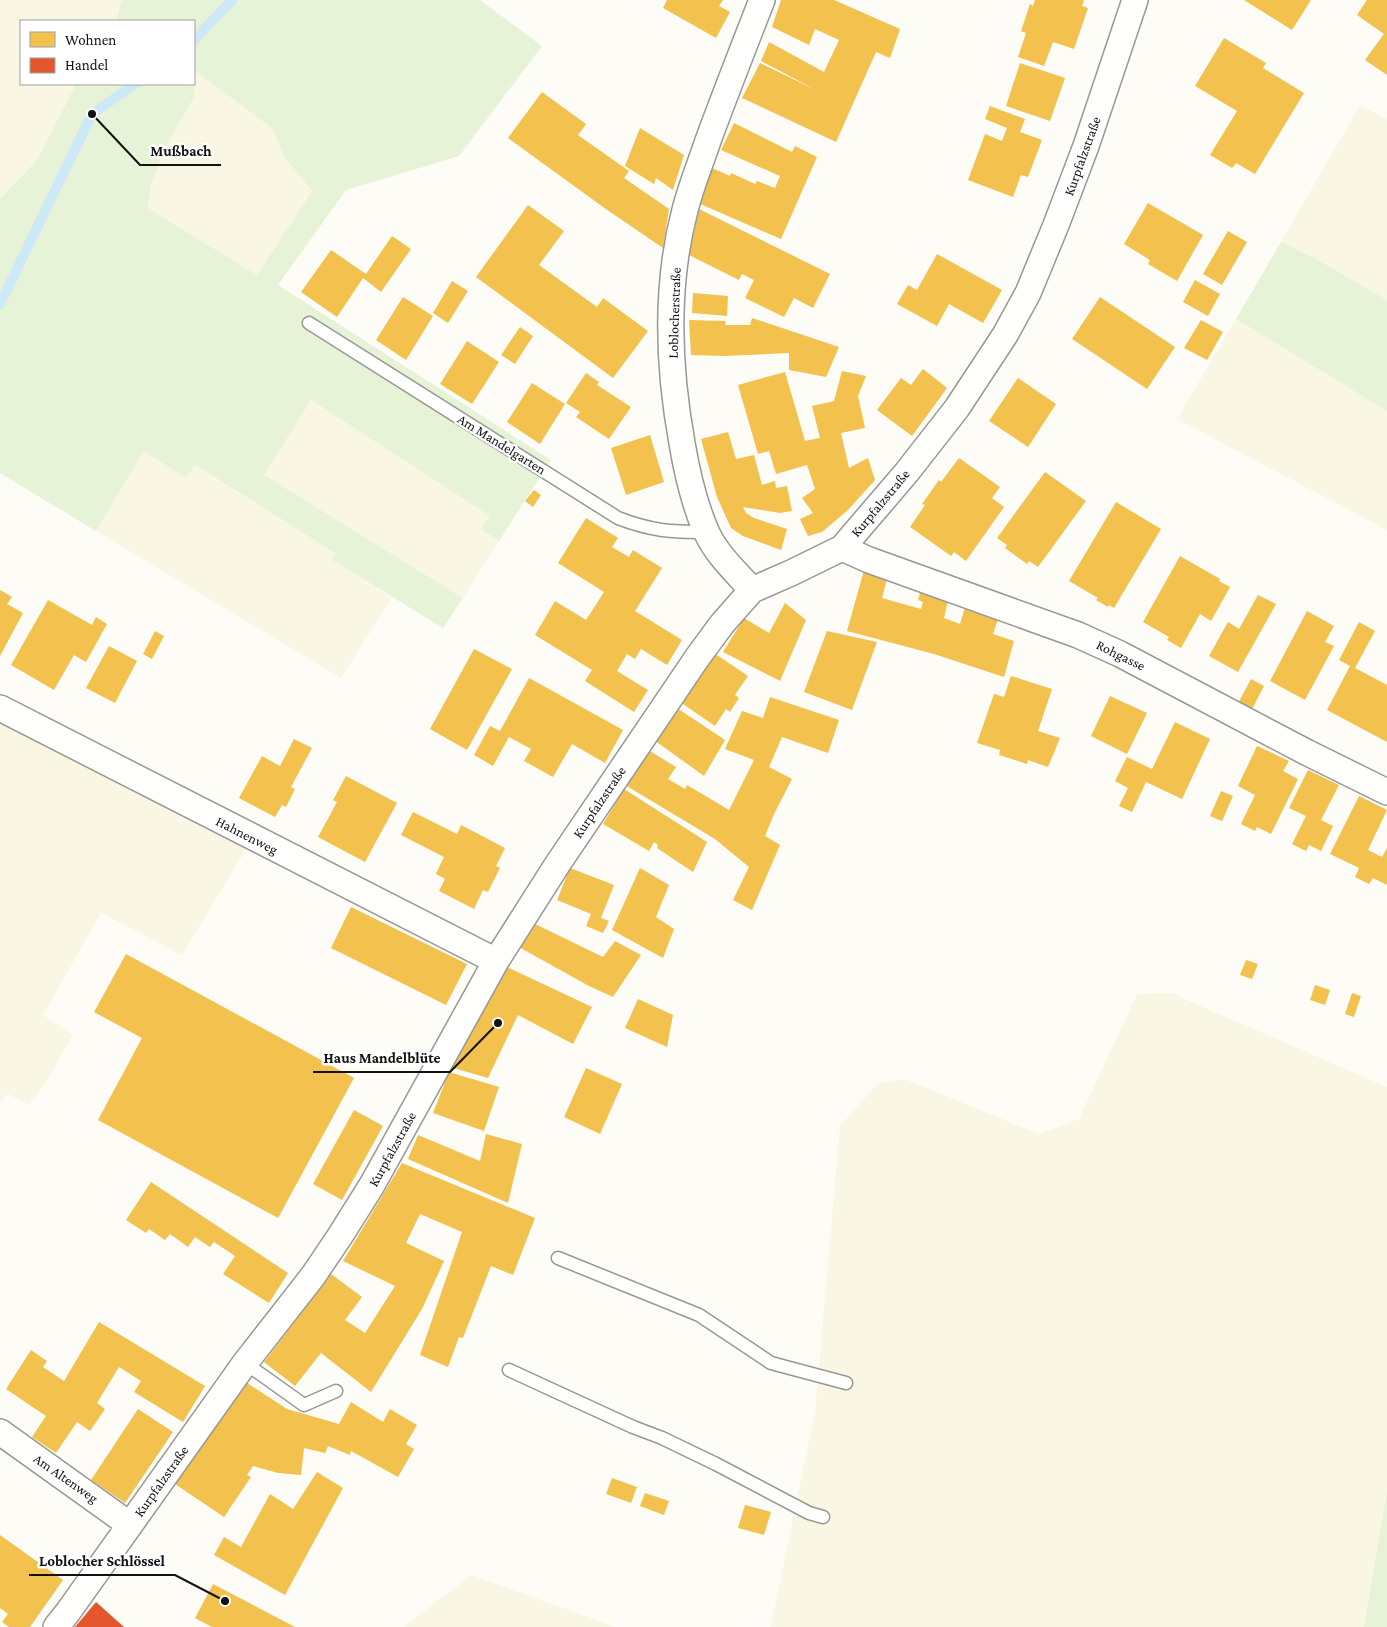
<svg xmlns="http://www.w3.org/2000/svg" width="1387" height="1627" font-family="'Crimson Pro',serif">
<style>
.farmland{fill:#f9f7e4}
.green{fill:#e7f3d7}
.homes{fill:#f2c14e}
.shops{fill:#e4572e}
.lines{fill:none;stroke-linecap:round;stroke-linejoin:round}
.stream{stroke:#cde8f7;stroke-width:10}
.lane-casing{stroke:#979795;stroke-width:15}
.street-casing{stroke:#979795;stroke-width:28}
.lane{stroke:#fffffe;stroke-width:12}
.street{stroke:#fffffe;stroke-width:25}
.labels{text-anchor:middle;dominant-baseline:central;stroke-width:5;stroke-linejoin:round;paint-order:stroke}
.street-label{font-size:14px;fill:#111;stroke:#fff}
.leader{fill:none;stroke:#111;stroke-width:2}
.callout-dot{fill:#111;stroke:#fff;stroke-width:2}
.callout-label{font-size:15px;text-anchor:middle;font-weight:bold;fill:#111;stroke:#fff;stroke-width:5;stroke-linejoin:round;paint-order:stroke}
</style>
<rect width="100%" height="100%" fill="#fdfcf7"/>
<path class="farmland" d="M0 0H122L116 21H21V84H76L37 160 0 199Z
M194 70 273 129 284 157 312 191 257 275 148 208 151 184 166 146 195 96 193 84Z
M1360 105 1387 119V300L1313 257 1281 242Z
M1236 319 1387 411V530L1177 419Z
M311 400 490 516 481 529 499 541 463 598 263 475Z
M144 451 186 477 194 465 335 553 332 560 392 598 341 678 96 531Z
M0 724 250 843 182 955 101 913 43 1015 73 1035 48 1079 29 1105 8 1094 0 1103Z
M1171 993 1387 1087V1490L1364 1627H771L815 1411 840 1126 878 1083 905 1079 1039 1134 1079 1119 1137 994Z
M471 1575 594 1619 615 1627H404Z"/>
<path class="green" d="M122 0H480L542 46 459 156 346 190 278 285 551 460 499 541 481 529 490 516 311 400 264 475 463 598 443 628 332 560 335 553 195 465 186 478 144 451 96 531 0 473V199L37 160 76 84H193L195 96 166 146 151 184 148 208 257 275 312 191 284 157 273 129 194 70V21H116Z
M1281 242 1313 257 1387 300V411L1236 319Z
M1387 1490V1627H1364Z"/>
<path class="homes" d="M667 0H723L719 6 730 12 716 38 663 8Z
M781 0H834L900 29 890 58 876 52 836 142 742 98 760 63 816 90 761 61 769 42 824 72 839 40 815 29 809 45 772 27Z
M1035 0H1084L1082 6 1088 8 1074 49 1053 42 1044 66 1018 57 1026 33 1021 31 1030 4 1033 6Z
M1244 0H1311L1292 30Z
M1367 0H1387V75L1365 60 1384 34 1357 15Z
M1224 38 1266 63 1263 68 1304 93 1255 174 1236 163 1232 168 1210 155 1237 111 1195 86Z
M1020 63 1065 78 1050 121 1006 106Z
M542 92 586 124 578 135 629 171 624 178 669 209 663 248 603 207 508 138Z
M990 106 1025 119 1020 132 1042 140 1028 177 1021 175 1013 197 968 180 985 134 1002 141 1007 128 985 119Z
M734 123 792 152 795 146 817 157 781 239 698 203 712 168 730 176 731 173 755 184 757 181 775 188 780 176 721 150Z
M640 128 684 155 673 190 656 178 654 184 625 166Z
M1148 203 1203 235 1177 281 1148 264 1150 260 1124 244Z
M528 205 564 231 539 265 597 307 603 298 648 331 613 378 476 277Z
M699 209 830 274 813 308 794 298 784 317 745 298 754 280 742 274 739 280 689 255Z
M1228 231 1247 242 1222 285 1203 274Z
M392 236 411 249 381 292 363 278 337 317 301 292 331 250 366 274Z
M937 254 1002 290 983 323 949 304 937 326 897 304 908 285 917 290Z
M1195 280 1220 294 1208 316 1183 302Z
M452 281 468 291 448 323 433 313Z
M693 293 728 296 727 316 692 313Z
M403 297 433 316 406 360 376 340Z
M1100 297 1175 347 1147 389 1072 339Z
M752 318 839 347 826 377 789 370V353L724 356 691 355 689 320 726 321 725 325H750Z
M1201 320 1223 332 1207 360 1184 348Z
M520 327 533 336 515 364 501 355Z
M467 341 499 362 472 404 440 384Z
M923 369 947 388 912 436 877 410 901 378 911 385Z
M842 371 866 376 858 396 865 428 841 433 849 468 868 458 875 480 848 510 822 532 808 536 800 519 813 513 802 498 815 489 807 465 776 474 769 451 758 454 738 385 785 372 805 441 820 438 812 406 834 401Z
M586 373 599 382 597 385 631 407 609 439 576 417 580 412 566 403Z
M1018 378 1056 404 1028 447 989 421Z
M532 383 565 404 540 444 507 422Z
M728 432 736 459 754 455 762 485 775 481 776 488 787 486 792 511 780 513 743 507 746 513 754 518 787 529 781 550 743 536 731 528 717 497 701 439Z
M650 435 664 482 626 495 611 448Z
M959 458 1000 487 992 498 1004 507 966 561 954 552 951 556 910 527 925 505 922 504 939 480 941 482Z
M1045 472 1086 501 1038 567 1029 561 1027 564 1005 548 1007 545 997 538Z
M534 490 541 495 533 507 525 501Z
M1116 502 1161 529 1114 608 1109 605 1108 607 1096 600 1098 598 1069 581Z
M586 518 618 538 612 547 629 557 633 550 662 568 635 611 682 640 667 665 641 649 635 659 627 654 617 671 648 690 634 712 585 681 592 670 535 635 555 601 586 620 604 592 558 563Z
M1180 556 1220 579 1219 581 1230 587 1211 621 1200 614 1181 648 1167 640 1169 637 1143 622Z
M864 570 888 576 882 598 921 609 923 602 918 600 921 589 949 596 944 618 960 624 966 604 999 616 993 634 1014 641 1004 677 934 654 847 631Z
M0 590 12 597 7 604 23 613 0 656Z
M1258 595 1276 604 1238 672 1209 656 1228 622 1239 629Z
M48 600 92 625 96 617 107 624 86 662 74 655 54 690 11 665Z
M785 603 806 620 780 681 723 652 744 618 769 633Z
M1307 611 1334 626 1325 642 1334 646 1305 700 1270 681Z
M1359 622 1375 631 1355 668 1387 685V742L1327 710 1350 666 1339 660Z
M155 631 164 636 152 659 143 654Z
M827 631 877 642 852 710 804 692Z
M109 646 137 661 115 703 86 688Z
M474 649 512 669 467 750 430 729Z
M714 653 748 676 735 695 739 698 730 712 726 709 715 726 680 702Z
M1011 676 1052 689 1038 731 1060 738 1048 767 1028 760 1027 764 999 755 1000 750 977 743 994 694 1004 697Z
M529 678 623 730 605 763 572 744 553 777 524 761 531 749 509 737 493 766 474 755 490 726 500 731Z
M1251 679 1264 686 1250 713 1237 705Z
M1110 696 1147 713 1127 754 1091 736Z
M770 697 839 720 828 753 782 737 769 767 792 779 774 814 765 836 780 845 752 910 733 900 749 867 715 839 625 785 648 750 676 767 668 779 685 789 687 785 729 810 754 760 725 749 742 711 763 718Z
M677 708 725 740 704 776 654 740Z
M1175 722 1210 739 1182 799 1146 782 1132 812 1119 806 1128 788 1115 781 1127 757 1152 769Z
M294 739 312 748 291 787 295 789 286 807 282 805 275 817 239 798 262 756 280 766Z
M1257 746 1289 761 1283 771 1298 779 1271 834 1257 827 1255 831 1241 824 1255 795 1238 786Z
M1308 770 1339 785 1321 820 1333 826 1321 851 1309 845 1306 851 1292 844 1306 816 1289 808Z
M346 776 397 803 365 862 318 837 337 802 333 800Z
M624 789 707 842 693 872 657 848 658 845 654 842 649 851 603 824Z
M1221 791 1233 796 1222 821 1210 816Z
M1359 796 1387 810 1368 850 1382 857 1387 848V885L1373 878 1369 884 1355 877 1359 868 1330 854Z
M413 812 457 834 461 825 505 848 496 866 500 868 488 892 483 890 474 909 439 891 445 879 436 874 444 857 401 835Z
M570 868 614 885 601 918 609 921 603 933 586 926 591 914 557 900Z
M640 868 669 885 656 917 674 929 663 958 612 930Z
M351 907 467 964 446 1005 331 948Z
M531 922 603 957 615 941 641 955 613 997 589 986 517 946Z
M126 954 354 1078 278 1218 98 1120 142 1038 94 1012Z
M1246 960 1258 964 1252 979 1240 975Z
M505 966 592 1007 573 1044 518 1015 488 1078 450 1067Z
M1315 985 1330 990 1325 1005 1310 1000Z
M1352 993 1361 996 1354 1017 1345 1014Z
M638 999 673 1015 667 1047 625 1028Z
M586 1068 622 1084 600 1134 564 1117Z
M449 1072 499 1087 484 1131 433 1113Z
M354 1110 383 1126 342 1200 313 1184Z
M486 1134 522 1144 508 1203 408 1159 418 1135 480 1161Z
M402 1163 535 1218 513 1275 491 1266 463 1338 459 1337 448 1367 420 1355 462 1232 420 1214 406 1243 444 1261 422 1309 371 1392 321 1353 295 1386 264 1362 331 1274 362 1297 345 1320 365 1333 395 1286 343 1261Z
M151 1182 288 1273 269 1303 223 1274 235 1256 214 1242 210 1247 195 1237 188 1247 170 1234 165 1240 149 1229 146 1233 126 1220Z
M99 1322 205 1386 183 1422 134 1392 141 1381 119 1367 97 1403 105 1409 90 1431 77 1422 56 1453 32 1437 46 1416 6 1389 31 1350 47 1361 43 1367 64 1381Z
M247 1383 287 1409 339 1424 351 1402 383 1422 390 1409 417 1425 406 1444 414 1449 398 1477 351 1451 350 1455 328 1446 325 1453 304 1448 301 1475 278 1473 253 1466 247 1475 251 1477 224 1517 175 1484 221 1416Z
M138 1409 173 1432 125 1503 91 1480Z
M317 1472 343 1488 285 1595 214 1555 224 1537 241 1547 270 1494 293 1509Z
M612 1478 637 1487 631 1503 606 1494Z
M645 1493 669 1501 664 1515 640 1506Z
M745 1505 771 1512 764 1535 738 1528Z
M0 1535 63 1580 30 1627H9L2 1622 8 1614 0 1608Z
M213 1584 295 1627H212L195 1618Z"/>
<path class="shops" d="M96 1602 124 1627H75Z"/>
<g class="lines">
<path class="stream" d="M194 40 232 0
M0 304 92 114 135 84"/>
<defs>
<path id="lane" d="M309 323 618 518C652 531 670 532 706 532
M558 1258 699 1315 771 1363 846 1383
M245 1363 304 1405 336 1391
M509 1370 633 1427 662 1438 716 1464 809 1513 823 1517"/>
<path id="street" d="M842 548 869 560 1078 635 1120 654 1306 752 1387 792
M752 590C736 572 716 554 706 531 694 503 687 473 682 443 668 366 665 286 685 210 691 186 701 162 709 138 726 92 744 46 762 0
M0 708 496 961
M0 1432 130 1525
M56 1627 68 1612 245 1363 313 1276 340 1236 372 1185 496 961 557 865 697 658 722 624 752 590 791 573 842 548 907 472 957 408 1005 335 1028 293 1056 225 1086 146 1135 0"/>
</defs>
<use href="#lane" class="lane-casing"/>
<use href="#street" class="street-casing"/>
<use href="#lane" class="lane"/>
<use href="#street" class="street"/>
</g>
<g class="labels">
<g class="street-label">
<text transform="translate(1082 156) rotate(-70)">Kurpfalzstraße</text>
<text transform="translate(674 313) rotate(-88)">Loblocherstraße</text>
<text transform="translate(502 444) rotate(32)">Am Mandelgarten</text>
<text transform="translate(880 503) rotate(-50)">Kurpfalzstraße</text>
<text transform="translate(1121 655) rotate(26)">Rohgasse</text>
<text transform="translate(599 802) rotate(-56)">Kurpfalzstraße</text>
<text transform="translate(247 835) rotate(27)">Hahnenweg</text>
<text transform="translate(392 1149) rotate(-61)">Kurpfalzstraße</text>
<text transform="translate(66 1478) rotate(35)">Am Altenweg</text>
<text transform="translate(161 1481) rotate(-55)">Kurpfalzstraße</text>
</g>
</g>
<path class="leader" d="M92 114L140 165H221M498 1023L450 1072H313M225 1601L175 1575H29"/>
<g class="callout-dot">
<circle cx="92" cy="114" r="5"/>
<circle cx="498" cy="1023" r="5"/>
<circle cx="225" cy="1601" r="5"/>
</g>
<g class="callout-label">
<text x="181" y="156">Mußbach</text>
<text x="382" y="1063">Haus Mandelblüte</text>
<text x="102" y="1566">Loblocher Schlössel</text>
</g>
<rect x="20" y="20" width="175" height="65" fill="#ffffff" stroke="#a0a0a0"/>
<rect x="30" y="32" width="25" height="15" fill="#f2c14e" stroke="#a0a0a0"/>
<text x="65" y="45" font-size="15" fill="#111111">Wohnen</text>
<rect x="30" y="58" width="25" height="15" fill="#e4572e" stroke="#a0a0a0"/>
<text x="65" y="70" font-size="15" fill="#111111">Handel</text>
</svg>
